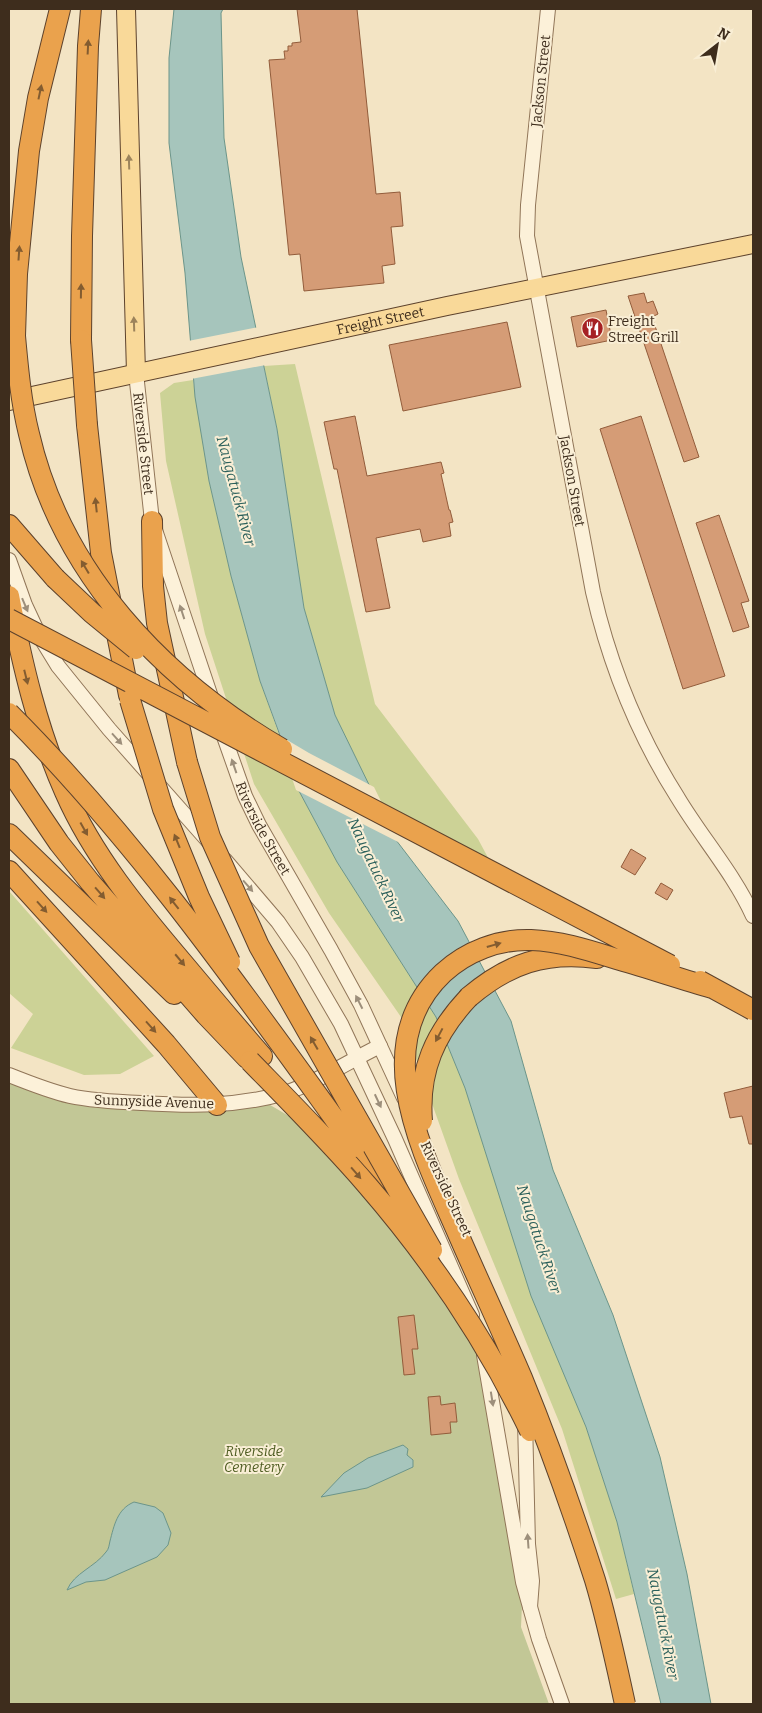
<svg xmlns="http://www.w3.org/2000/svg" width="762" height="1713" font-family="Bitter,serif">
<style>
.green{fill:#ccd296}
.cemetery{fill:#c2c796}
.water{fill:#a6c5bc;stroke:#6c958a}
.pier{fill:#f3e4c4}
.building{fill:#d59c76;stroke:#925c3b}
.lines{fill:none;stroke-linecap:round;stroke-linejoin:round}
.minor-casing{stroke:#907558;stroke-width:16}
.major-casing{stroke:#5d422c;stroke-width:20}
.highway-casing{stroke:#5d422c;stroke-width:22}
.minor{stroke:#fcf1d9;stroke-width:14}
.major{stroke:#f9d999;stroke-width:18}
.highway{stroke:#eaa24d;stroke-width:20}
.highway-bridge-casing{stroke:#5d422c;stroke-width:22;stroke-linecap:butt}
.highway-bridge{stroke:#eaa24d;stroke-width:20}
.oneway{fill:#835c30}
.oneway2{fill:#9c835b}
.oneway3{fill:#9d8f7b}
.labels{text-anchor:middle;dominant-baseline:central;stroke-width:4;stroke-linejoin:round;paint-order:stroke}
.street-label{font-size:14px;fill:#3e2d1d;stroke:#f9eed5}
.poi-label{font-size:14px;fill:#3e2d1d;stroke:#f9eed5;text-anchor:start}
.park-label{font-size:14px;font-style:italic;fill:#4f5d22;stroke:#f9eed5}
.water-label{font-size:15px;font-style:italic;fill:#2b605b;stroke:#f9eed5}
</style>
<rect width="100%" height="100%" fill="#f3e4c4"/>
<path class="green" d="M295 364 375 704 478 839 500 880 375 799 335 715 304 608 277 429 264 366Z
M193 380 209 481 231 576 260 681 299 791 337 862 436 1017 465 1088 534 1302 586 1427 617 1522 634 1594 616 1599 562 1429 459 1179 401 1017 329 913 254 784 205 634 166 461 160 393 174 383Z
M9 891 154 1056 120 1074 84 1075 11 1048 33 1014 9 993Z"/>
<path class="cemetery" d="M9 1075 130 1103 260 1099 299 1122 349 1164 493 1371 523 1582 521 1627 549 1704H9Z"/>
<path class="water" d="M174 9H223L221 13 224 138 241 257 277 429 304 608 335 715 396 840 458 921 511 1021 553 1170 613 1315 660 1457 687 1574 711 1704H661L617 1522 586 1427 531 1296 465 1088 436 1017 337 862 299 791 278 730 260 681 231 576 209 481 195 397 185 273 169 143V58Z
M403 1445 408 1449 407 1455 413 1460V1467L367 1488 321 1497 344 1473 368 1458Z
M134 1502 155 1507 163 1513 171 1533 168 1545 157 1557 123 1572 105 1580 86 1582 67 1590C74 1573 95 1567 106 1552 109 1549 109 1545 110 1541 114 1526 117 1509 134 1502Z"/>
<path class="pier" d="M259 327 266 365 191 379 188 341Z
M277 734 309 753 374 787 399 838 404 845 296 790Z"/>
<path class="building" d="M297 9H357L376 194 400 192 403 226 391 227 395 264 382 266 384 283 304 291 300 254 289 255 269 60 285 59 284 51H288V46H292V43L301 42Z
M644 293 647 303 653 301 658 314 652 317 699 457 684 462 628 296Z
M606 310 612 340 577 347 571 317Z
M507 322 521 387 403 411 389 345Z
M355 416 367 476 441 462 444 473 441 474 449 510H450L453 522 449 523 451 536 423 542 420 529 376 538 390 608 366 612 337 469H334L324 422Z
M641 416 725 676 683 689 600 429Z
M719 515 749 601 741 603 749 627 733 632 696 523Z
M631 849 646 858 635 875 621 867Z
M661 883 673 890 667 900 655 893Z
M753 1086V1144H749L742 1116 730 1118 724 1093Z
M414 1315 418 1349H412L415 1374 404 1375 398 1317Z
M440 1396 441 1405 455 1403 457 1422H450L451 1433 431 1435 428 1397Z"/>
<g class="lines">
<defs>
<g id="minor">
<path d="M548 9 528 205 527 236 593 592C610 666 638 735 678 798 702 838 734 874 753 916"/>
<path id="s1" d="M136 373 152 521 213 703"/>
<path d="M9 560 25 605 39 635 58 666 109 729 209 842"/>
<path id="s2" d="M221 728 245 796 259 825 331 950 361 1005 404 1098"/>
<path d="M225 860 278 922 302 957 341 1024 395 1139 472 1315"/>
<path d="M9 1075C29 1083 49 1091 70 1096 93 1101 118 1102 142 1103 190 1106 237 1107 285 1093 318 1082 349 1061 380 1046"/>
<path d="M484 1355 523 1582 539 1639 562 1704"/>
<path d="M525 1420 528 1544 532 1581 530 1607"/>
</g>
<g id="major">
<path d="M126 9 136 373"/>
<path id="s3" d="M9 401 447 306 753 244"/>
</g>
<path id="highway" d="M15 336 17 274 29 151 38 98 60 9
M81 340 82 236 88 46 91 9
M87 425 101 553 129 695
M152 521 153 586 157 623 187 762
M9 525 55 578
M9 596C22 663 37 729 65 792 93 856 138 910 183 963 209 994 235 1025 262 1056
M9 769 59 843 90 882 206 1015 247 1058
M9 834 174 994
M9 871 166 1044 217 1105
M469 997C508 964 545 951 597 958
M355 1147 400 1207"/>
</defs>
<use href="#minor" class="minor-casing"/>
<use href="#major" class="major-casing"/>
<use href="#highway" class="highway-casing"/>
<use href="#minor" class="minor"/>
<use href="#major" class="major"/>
<use href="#highway" class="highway"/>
<defs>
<path id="highway-bridge" d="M15 336C18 369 21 402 29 434 61 573 162 679 282 749
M81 340 87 425
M55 578 92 613 136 649
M9 619 670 965
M130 700 163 809 199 897 230 962
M9 713C140 844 247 998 355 1147
M187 762 210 837 259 946 432 1250
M700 981 753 1010
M250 1061C290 1102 330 1142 367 1185 432 1260 487 1342 530 1431
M422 1121C418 1071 435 1033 469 997
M625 1704C616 1663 607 1620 595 1580 573 1512 549 1444 522 1378 502 1331 480 1284 459 1236 425 1157 365 1047 443 973 467 951 499 939 531 940 562 941 591 951 620 960 651 969 681 979 712 988"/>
</defs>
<use href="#highway-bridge" class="highway-bridge-casing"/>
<use href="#highway-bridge" class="highway-bridge"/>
</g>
<defs><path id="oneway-solid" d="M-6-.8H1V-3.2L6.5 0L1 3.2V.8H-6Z" transform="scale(1.25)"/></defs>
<g class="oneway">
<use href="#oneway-solid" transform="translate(88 47) rotate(-87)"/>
<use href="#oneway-solid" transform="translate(40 92) rotate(-78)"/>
<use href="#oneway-solid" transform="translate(19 253) rotate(-86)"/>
<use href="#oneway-solid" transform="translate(81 291) rotate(-89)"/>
<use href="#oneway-solid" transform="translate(96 505) rotate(-96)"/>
<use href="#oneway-solid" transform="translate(85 567) rotate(-121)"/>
<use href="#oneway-solid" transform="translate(26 677) rotate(76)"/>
<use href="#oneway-solid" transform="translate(84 829) rotate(61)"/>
<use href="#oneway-solid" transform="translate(177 841) rotate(-112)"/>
<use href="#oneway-solid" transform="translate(100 893) rotate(49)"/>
<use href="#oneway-solid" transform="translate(174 903) rotate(-128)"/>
<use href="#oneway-solid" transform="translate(42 907) rotate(48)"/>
<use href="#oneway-solid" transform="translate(494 945) rotate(-16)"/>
<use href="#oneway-solid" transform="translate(180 960) rotate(50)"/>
<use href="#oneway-solid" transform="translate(151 1027) rotate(48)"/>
<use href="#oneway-solid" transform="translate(439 1035) rotate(118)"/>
<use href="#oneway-solid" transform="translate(314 1043) rotate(-120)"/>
<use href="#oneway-solid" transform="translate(356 1173) rotate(49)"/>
</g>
<g class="oneway2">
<use href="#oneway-solid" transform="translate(129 162) rotate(-92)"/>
<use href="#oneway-solid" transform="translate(134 324) rotate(-92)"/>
</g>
<g class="oneway3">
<use href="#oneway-solid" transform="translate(25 605) rotate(67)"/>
<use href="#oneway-solid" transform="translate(182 612) rotate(-108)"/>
<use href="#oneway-solid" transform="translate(117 739) rotate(48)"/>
<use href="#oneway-solid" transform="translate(234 766) rotate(-109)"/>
<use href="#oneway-solid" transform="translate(248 886) rotate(49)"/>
<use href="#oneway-solid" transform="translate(359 1002) rotate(-117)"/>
<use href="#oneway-solid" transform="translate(378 1101) rotate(65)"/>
<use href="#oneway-solid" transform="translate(492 1399) rotate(81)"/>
<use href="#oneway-solid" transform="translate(528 1541) rotate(-94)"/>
</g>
<defs>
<symbol id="restaurant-disc" viewBox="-11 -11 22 22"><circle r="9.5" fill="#a62124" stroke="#f9eed5"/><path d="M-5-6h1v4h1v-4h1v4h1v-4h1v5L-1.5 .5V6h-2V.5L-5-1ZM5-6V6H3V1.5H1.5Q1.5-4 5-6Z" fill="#fff"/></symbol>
</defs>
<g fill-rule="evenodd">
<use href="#restaurant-disc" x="580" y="316" width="25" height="25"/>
</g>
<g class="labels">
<g class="street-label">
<text transform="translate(541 81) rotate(-84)">Jackson Street</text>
<text stroke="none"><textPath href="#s3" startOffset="380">Freight Street</textPath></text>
<text stroke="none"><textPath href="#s1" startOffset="71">Riverside Street</textPath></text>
<text transform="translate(572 481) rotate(80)">Jackson Street</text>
<text stroke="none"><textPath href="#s2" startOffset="109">Riverside Street</textPath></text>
<text transform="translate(154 1102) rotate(2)">Sunnyside Avenue</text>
<text transform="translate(446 1189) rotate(65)">Riverside Street</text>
</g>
<g class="poi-label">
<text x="608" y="321">Freight<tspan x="608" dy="16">Street Grill</tspan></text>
</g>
<g class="park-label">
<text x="254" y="1451">Riverside<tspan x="254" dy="16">Cemetery</tspan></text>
</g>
<g class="water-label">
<text transform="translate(236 491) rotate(75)">Naugatuck River</text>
<text transform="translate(376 870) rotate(65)">Naugatuck River</text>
<text transform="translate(539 1239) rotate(72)">Naugatuck River</text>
<text transform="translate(663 1624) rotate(79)">Naugatuck River</text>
</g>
</g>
<rect width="762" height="1713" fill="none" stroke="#3e2d1d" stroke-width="20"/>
<g transform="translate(717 45) rotate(31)" stroke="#f9eed5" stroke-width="4" paint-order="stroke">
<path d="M0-4L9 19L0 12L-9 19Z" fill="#3e2d1d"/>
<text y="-8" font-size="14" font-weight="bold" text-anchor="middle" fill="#3e2d1d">N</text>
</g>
</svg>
